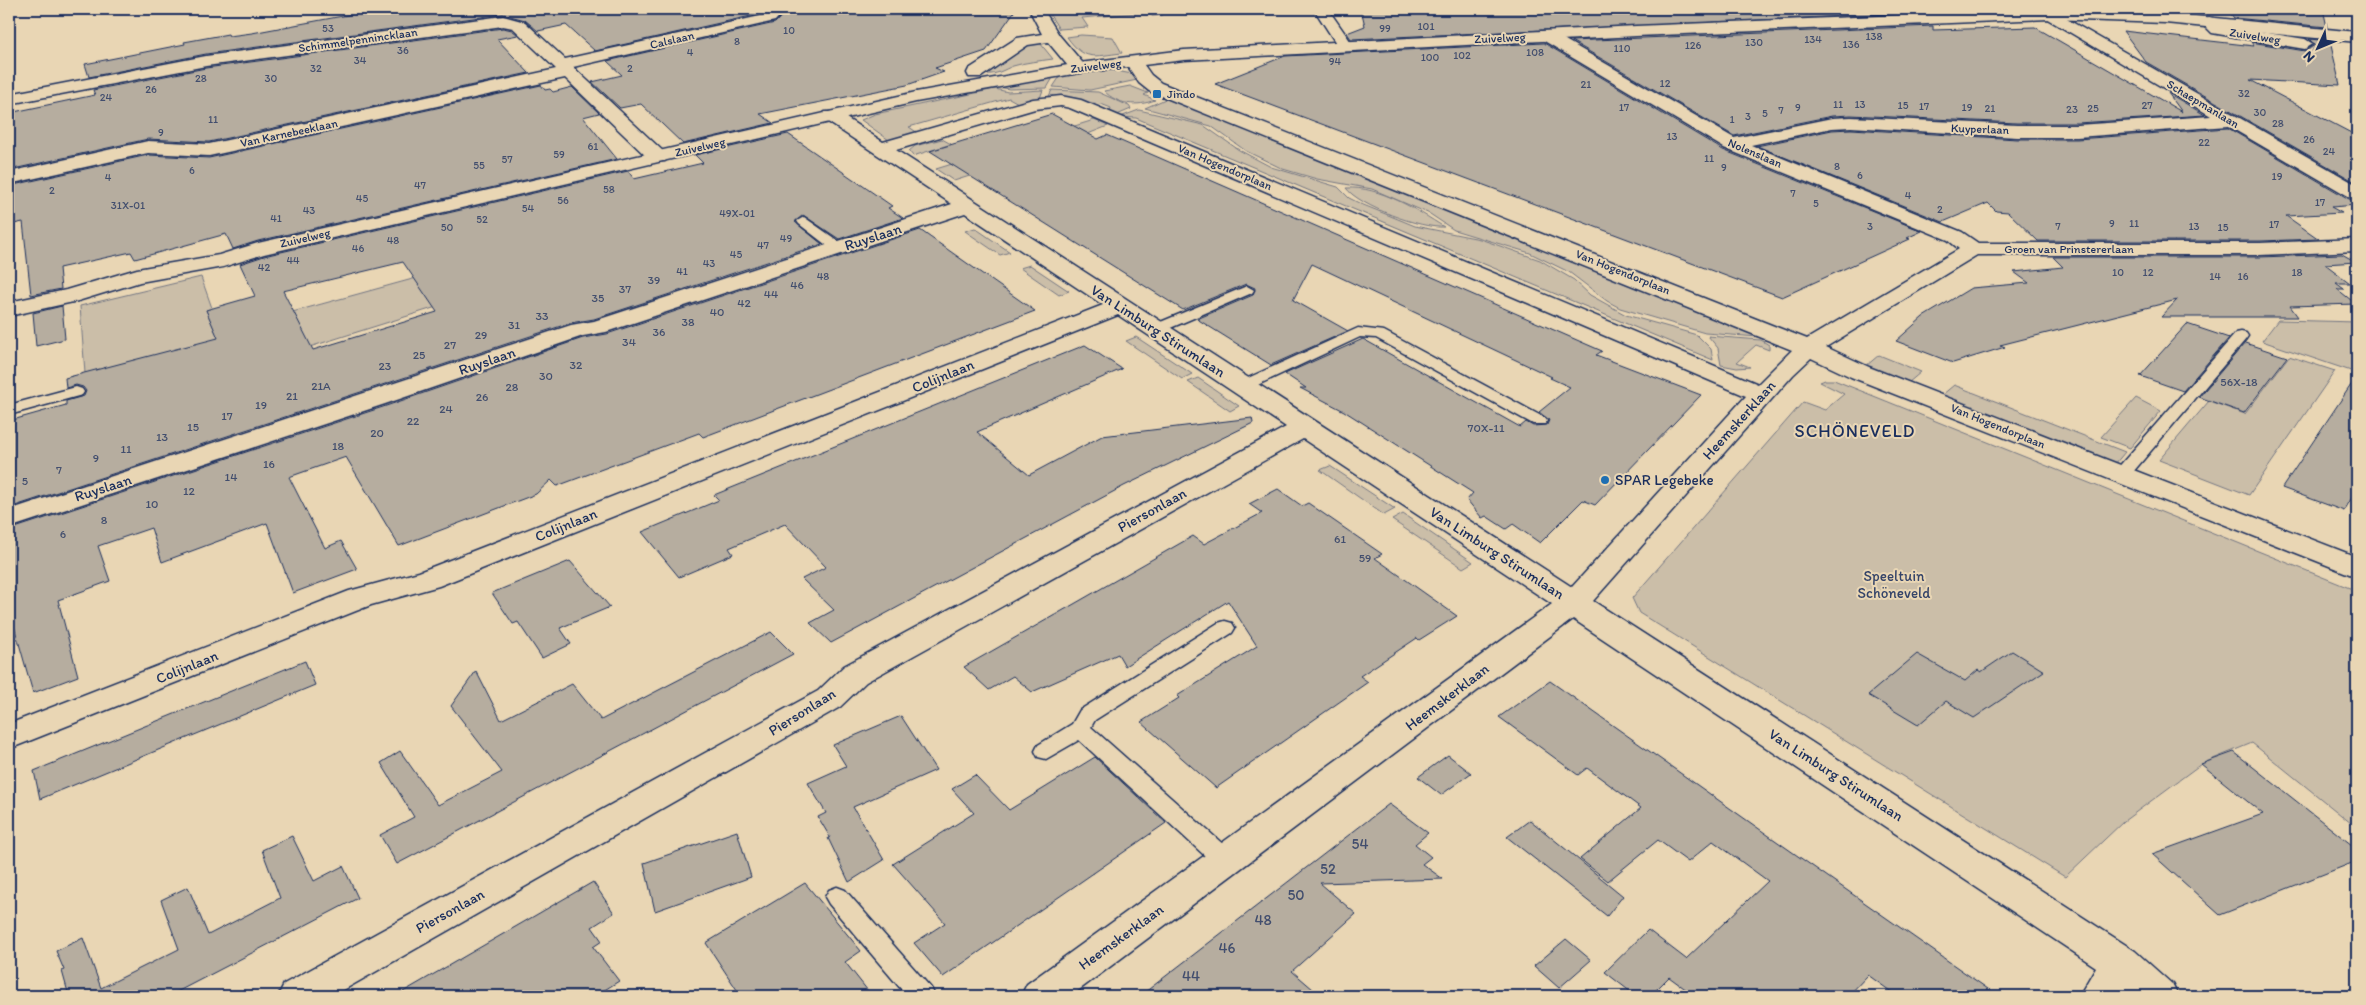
<svg xmlns="http://www.w3.org/2000/svg" width="2366" height="1005" font-family="Itim,sans-serif">
<style>
.green{fill:#cbbea8;stroke:#737683}
.building{fill:#b6ad9f;stroke:#1b2f5e;fill-rule:evenodd}
.lines{fill:none;stroke-linecap:round;stroke-linejoin:round}
.lane-casing{stroke:#1b2f5e;stroke-width:3}
.street-casing{stroke:#1b2f5e;stroke-width:3}
.secondary-casing{stroke:#1b2f5e;stroke-width:3}
.lane{fill:#e9d6b4;fill-rule:evenodd}
.street{fill:#e9d6b4;fill-rule:evenodd}
.secondary{fill:#e9d6b4;fill-rule:evenodd}
.poi-dot{fill:#1f6fb2;stroke:#e9d6b4;stroke-width:2}
.labels{text-anchor:middle;dominant-baseline:central;stroke-width:4;stroke-linejoin:round;paint-order:stroke}
.far-number-label{font-size:11px;fill:#424e6e}
.far-street-label{font-size:12px;fill:#1b2f5e;stroke:#e9d6b4}
.far-poi-label{font-size:12px;fill:#1b2f5e;stroke:#e9d6b4;text-anchor:start}
.number-label{font-size:12px;fill:#424e6e}
.street-label{font-size:15px;fill:#1b2f5e;stroke:#e9d6b4}
.poi-label{font-size:15px;fill:#1b2f5e;stroke:#e9d6b4;text-anchor:start}
.park-label{font-size:15px;fill:#354469;stroke:#e9d6b4}
.near-number-label{font-size:15px;fill:#424e6e}
.quarter-label{font-size:18px;letter-spacing:1px;fill:#1b2f5e;stroke:#e9d6b4}
</style>
<rect width="100%" height="100%" fill="#e9d6b4"/>
<filter id="ink" filterUnits="userSpaceOnUse"><feTurbulence type="fractalNoise" baseFrequency=".02" numOctaves="2"/><feDisplacementMap in="SourceGraphic" scale="10" xChannelSelector="R" yChannelSelector="G"/><feConvolveMatrix kernelMatrix="1 2 1 2 8 2 1 2 1" color-interpolation-filters="sRGB"/></filter>
<g filter="url(#ink)">
<path class="green" d="M1041 9H1160L1163 15 1152 16 1148 12 1082 18 1088 27 1059 29 1048 12 1042 13Z
M1081 35 1113 37 1122 53C1094 56 1085 62 1067 37Z
M1040 43 1053 59C1039 61 1026 62 1013 66 1003 70 997 75 986 74L1026 45Z
M1106 69 1132 74 1137 80 1090 90 1053 87 1061 75Z
M1054 76 1047 88 1009 89 999 87Z
M1130 86 1148 93 1144 95 1155 100C1137 107 1118 105 1104 91Z
M995 89 1008 92 1043 90 1040 98 1020 104 1009 98 909 127 918 133 889 140 861 120 875 114Z
M1052 90 1098 92 1129 106 1131 109 1117 115 1110 113 1111 108 1101 104 1048 98Z
M1170 97 1762 334 1758 337 1705 333 1620 308 1607 301 1569 272 1530 253 1454 230 1430 214 1372 189 1317 179 1283 169 1246 151 1211 126 1145 108Z
M1139 110 1203 125 1239 150 1271 167 1338 187 1349 198 1361 204 1415 226 1480 239 1540 260 1574 280 1590 295 1626 315 1697 335 1711 349 1713 360 1136 118 1120 117Z
M1094 120 1108 126 1035 155 954 181 936 169Z
M942 139 951 144 913 156 909 151 915 146Z
M1346 188C1380 186 1417 210 1444 227 1422 229 1359 206 1346 188Z
M975 228 1010 252 1000 255 965 231Z
M1030 265 1069 291 1059 295 1020 268Z
M449 269 465 298 246 367 87 400 80 306 201 277 212 308 206 310 216 333Z
M2278 320 2357 322V373L2262 341Z
M1708 336 1761 340 1769 345V350L1756 345 1737 362 1750 367 1737 368 1721 365 1718 348Z
M1136 337 1192 374 1182 379 1126 341Z
M1879 355 1921 372 1908 383 1866 366Z
M2289 356 2335 371 2249 495 2159 460 2209 401 2245 414Z
M1198 378 1239 406 1230 411 1188 382Z
M1825 380H1834L2357 591V828L2252 743 2201 764 2124 821 2065 877 1639 613 1632 598 1803 402 1825 410 1844 394 1820 382Z
M1954 385 2125 452 2115 464 1942 395Z
M2136 398 2161 411 2130 448 2101 437Z
M1330 466 1395 509 1384 515 1320 470Z
M1403 514 1473 562 1463 568 1392 520Z"/>
<path class="building" d="M380 9H396L400 13 421 9H768L764 13 595 51 566 25 538 31 525 20 503 14 206 54 89 77 85 64 185 44 184 42 228 34 229 36 252 33Z
M788 9H1016L986 51 935 68 944 72 907 85 760 114 773 123 683 144 641 104 620 108 592 82 622 75 607 61 775 23Z
M1361 9H1933V12L1351 39 1347 33 1365 26Z
M2227 9H2323L2327 27 2234 18Z
M1933 26V30L2035 27 2182 112 2168 93 2205 115 2077 123H2017L1851 115 1832 116 1734 136 1571 41Z
M503 28 512 30 518 35 497 39 529 73 209 142 148 139 9 170V113L95 95 93 90 206 68Z
M2123 31 2254 46 2251 42 2305 51 2315 45 2309 39 2330 41 2340 85 2250 80 2357 136V183L2146 62Z
M1544 43 1723 150 1922 231 1907 238 1910 239 1782 297 1215 84 1285 56Z
M541 85 545 90 550 89 553 92 572 87 599 113 583 117 617 159 258 241 233 249 226 234 135 259 131 252 59 268 61 289 31 295 23 222 9 225V186L148 155 209 158Z
M1052 114 1098 139 1107 135 1602 351 1596 355 1701 395 1595 505 1583 500 1540 543 1513 524 1506 529 1486 516 1482 518 1467 500 1473 493 1344 411 1300 388H1306L1285 374 1363 339 1520 427 1526 422 1533 426 1547 425 1549 420 1539 412 1570 387 1550 378 1552 377 1312 264 1293 300 1348 331 1271 365 1197 319 1253 295 1255 288 1246 284 1183 310 930 151Z
M2228 128 2349 199 2357 201V205L2331 207 2342 213 2286 216 2319 239 2260 241H2038L2008 212 1996 211 1988 203 1943 222 1757 146 1832 130 1851 129 2017 139H2077Z
M788 134 892 206 888 208 903 218 839 239 803 215 795 222 822 244 594 319 570 323 9 508V421L66 405V401L84 396 86 391 83 387 76 385 66 388 65 378 218 338 206 310 255 296 240 264 264 256 628 171 634 179 703 163 695 155ZM403 262 437 312 313 350 283 291Z
M920 230 1035 311 703 437 699 433 557 486 551 480 536 494 399 546 346 457 289 477 325 548 341 541 357 569 293 593 267 523 162 562 151 528 98 546 110 581 58 600 78 676 33 693 9 608V530L386 406 583 338 607 334Z
M2342 254 2356 262 2325 264 2350 283H2336L2344 289H2337L2356 304 2290 306 2298 317H2161L2177 300 2000 345 2005 347 1953 363 1896 341 1923 317 1971 288 2029 283 2014 272 2063 267 2053 257H2260Z
M62 306 65 339 36 346 33 313Z
M2187 324 2229 338 2183 391 2140 376Z
M2245 343 2287 357 2244 413 2199 397Z
M1085 345 1122 369 977 432 1029 475 1102 436 1252 418 1253 423 1124 486 831 643 810 623 834 610 802 579 826 567 785 524 729 548 733 554 679 577 642 532 719 500 714 495Z
M2357 376V489L2344 511 2282 488Z
M1278 489 1302 506 1308 503 1382 554 1375 558 1457 616 1419 640 1417 638 1360 676 1368 682 1216 788 1141 722 1179 698 1177 696 1257 646 1228 601 1125 666 1118 654 1032 692 1013 676 989 690 964 667 1193 536 1204 544 1262 513 1249 504Z
M570 561 610 607 560 628 571 644 542 658 518 622 513 624 492 593Z
M771 632 793 654 397 864 380 835 414 817 381 763 400 751 438 805 502 772 451 706 476 671 501 720 572 684 601 720Z
M2012 651 2044 671 1974 718 1946 701 1918 725 1868 695 1917 654 1965 681 1978 670 1981 672Z
M305 661 315 685 40 799 34 771Z
M1550 681 1765 833 1998 996H1897L1868 975 1848 996H1695L1669 977 1650 996H1636L1605 972 1648 930 1686 959 1768 881 1713 841 1688 862 1658 840 1608 881 1580 859 1641 808 1587 768 1578 775 1499 717Z
M901 716 936 770 853 807 884 860 849 882 828 838 830 837 818 817 826 813 808 783 846 766 833 745Z
M2234 752 2357 849V861L2220 915 2152 854 2263 814 2201 764Z
M1448 755 1471 773 1441 795 1418 777Z
M1095 757 1166 823 943 977 914 943 945 923 893 864 974 813 952 789 975 775 1009 810Z
M1389 804 1428 833 1415 844 1431 857 1422 864 1443 879 1320 883 1356 914 1292 971 1321 996H1140Z
M1530 820 1623 896 1607 916 1507 837Z
M737 831 751 877 655 911 644 863Z
M292 836 314 881 343 866 358 898 169 996H69L62 971 64 970 56 951 83 938 101 988 179 949 161 900 188 887 208 935 280 898 262 850Z
M593 882 614 913 592 927 602 941 593 947 619 981 595 996H396Z
M805 883 861 951 845 962 872 996H741L706 943Z
M1566 939 1591 960 1559 988 1534 966Z"/>
<g class="lines">
<defs>
<path id="lane" d="M804 217 844 245 846 248 844 251H834L799 224 797 221Z
M1247 286 1254 290 1252 293 1161 332H1151L1149 329 1151 326Z
M1358 328 1384 331 1545 418 1547 421 1545 424H1533L1376 338 1360 337 1249 389H1237L1235 386 1237 383Z
M2241 332 2246 333 2248 336 2246 339 2127 479H2115L2112 475 2115 471 2236 333Z
M76 387 82 389 84 392 82 395 9 415V405Z
M1225 621 1232 623 1235 628 1232 633 1095 720 1091 727 1233 853 1237 860 1233 867 1225 869 1217 867 1079 740 1046 759 1038 757 1035 751 1038 745 1072 724 1080 710 1218 623Z
M837 887 845 890 931 988 935 996H907L829 904 825 897 829 890Z"/>
<path id="street" d="M770 9H786L775 21 573 67 665 153 667 157 665 161H651L565 78 209 156 148 153 9 184V172L148 141 209 144 556 69 513 28 503 26 206 66 9 104V94L206 56 503 16 525 22 565 59 765 15Z
M1029 9H1043L1059 35 1087 68 1085 72H1073L1048 42 1028 45 981 77H969L967 73 969 69 1017 38 1042 34Z
M1314 9H1328L1353 45 1351 48H1339Z
M1964 9H1983L1993 16 1985 21Z
M2049 9 2357 185V199L2350 197 2228 126 2077 137H2017L1851 127 1832 128 1751 145 1962 232 1978 243H2260L2357 239V251L2260 255H1977L1826 347 1869 367 2357 557V577L1851 377 1811 358 1793 375 1593 601 2135 951 2172 984 2178 996H2131L2125 991 2121 996H2079L2096 967 1573 619 1071 996H1021L1027 984 1552 604 1303 439 866 682 840 707 333 996H278L284 984 818 691 844 666 1286 427 1118 315 439 586 371 605 9 749V724L349 591 419 572 1103 305 965 213 606 332 583 336 385 404 9 528V510L571 325 594 321 952 204 825 120 822 116 825 112H837L883 142 1033 99 1061 96 1081 100 1758 384 1792 350 1149 91 1139 83 1125 62 1127 58H1139L1151 75 1161 83 1807 339 1959 249 1948 240 1724 148 1541 39 1539 36 1541 33H1553L1734 138 1832 118 1851 117 2017 125H2077L2211 116 2044 17 2041 14ZM1061 106 1070 108 1746 396 1572 587 896 150 1035 109Z
M2209 17 2215 19 2223 26 2305 39 2313 44 2305 49 2212 33 2201 22Z"/>
<path id="secondary" d="M2049 9 2165 13 2357 32V42L2165 23 2049 19 1636 36 1184 60 1079 73 916 102 264 254 223 267 140 282 78 301 9 316V302L66 290 137 269 219 255 258 243 916 92 1079 63 1184 50 1636 26Z"/>
</defs>
<use href="#lane" class="lane-casing"/>
<use href="#street" class="street-casing"/>
<use href="#secondary" class="secondary-casing"/>
<use href="#lane" class="lane"/>
<use href="#street" class="street"/>
<use href="#secondary" class="secondary"/>
</g>
</g>
<g class="poi-dot">
<rect x="1152" y="89" width="10" height="10" rx="2.5"/>
<circle cx="1605" cy="480" r="5"/>
</g>
<g class="labels">
<g class="far-number-label">
<text x="1426" y="26">101</text>
<text x="328" y="28">53</text>
<text x="1385" y="28">99</text>
<text x="789" y="30">10</text>
<text x="1874" y="36">138</text>
<text x="1813" y="39">134</text>
<text x="737" y="41">8</text>
<text x="1754" y="42">130</text>
<text x="1851" y="44">136</text>
<text x="1693" y="45">126</text>
<text x="1622" y="48">110</text>
<text x="403" y="50">36</text>
<text x="690" y="52">4</text>
<text x="1535" y="52">108</text>
<text x="1462" y="55">102</text>
<text x="1430" y="57">100</text>
<text x="360" y="60">34</text>
<text x="1335" y="61">94</text>
<text x="316" y="68">32</text>
<text x="630" y="68">2</text>
<text x="201" y="78">28</text>
<text x="271" y="78">30</text>
<text x="1665" y="83">12</text>
<text x="1586" y="84">21</text>
<text x="151" y="89">26</text>
<text x="2244" y="93">32</text>
<text x="106" y="97">24</text>
<text x="1838" y="104">11</text>
<text x="1860" y="104">13</text>
<text x="1903" y="105">15</text>
<text x="2147" y="105">27</text>
<text x="1924" y="106">17</text>
<text x="1624" y="107">17</text>
<text x="1798" y="107">9</text>
<text x="1967" y="107">19</text>
<text x="1990" y="108">21</text>
<text x="2093" y="108">25</text>
<text x="2072" y="109">23</text>
<text x="1781" y="110">7</text>
<text x="2260" y="112">30</text>
<text x="1765" y="113">5</text>
<text x="1748" y="116">3</text>
<text x="213" y="119">11</text>
<text x="1732" y="119">1</text>
<text x="2278" y="123">28</text>
<text x="161" y="132">9</text>
<text x="1672" y="136">13</text>
<text x="2309" y="139">26</text>
<text x="2204" y="142">22</text>
<text x="593" y="146">61</text>
<text x="2329" y="151">24</text>
<text x="559" y="154">59</text>
<text x="1709" y="158">11</text>
<text x="507" y="159">57</text>
<text x="479" y="165">55</text>
<text x="1837" y="166">8</text>
<text x="1724" y="167">9</text>
<text x="192" y="170">6</text>
<text x="1860" y="175">6</text>
<text x="2277" y="176">19</text>
<text x="108" y="177">4</text>
<text x="420" y="185">47</text>
<text x="609" y="189">58</text>
<text x="52" y="190">2</text>
<text x="1793" y="193">7</text>
<text x="1908" y="195">4</text>
<text x="362" y="198">45</text>
<text x="563" y="200">56</text>
<text x="2320" y="202">17</text>
<text x="1816" y="203">5</text>
<text x="128" y="205">31X-01</text>
<text x="528" y="208">54</text>
<text x="1940" y="209">2</text>
<text x="309" y="210">43</text>
<text x="737" y="213">49X-01</text>
<text x="276" y="218">41</text>
<text x="482" y="219">52</text>
<text x="2112" y="223">9</text>
<text x="2134" y="223">11</text>
<text x="2274" y="224">17</text>
<text x="1870" y="226">3</text>
<text x="2058" y="226">7</text>
<text x="2194" y="226">13</text>
<text x="447" y="227">50</text>
<text x="2223" y="227">15</text>
<text x="786" y="238">49</text>
<text x="393" y="240">48</text>
<text x="763" y="245">47</text>
<text x="358" y="248">46</text>
<text x="736" y="254">45</text>
<text x="293" y="260">44</text>
<text x="709" y="263">43</text>
<text x="264" y="267">42</text>
<text x="682" y="271">41</text>
<text x="2118" y="272">10</text>
<text x="2148" y="272">12</text>
<text x="2297" y="272">18</text>
<text x="823" y="276">48</text>
<text x="2215" y="276">14</text>
<text x="2243" y="276">16</text>
</g>
<g class="far-street-label">
<text transform="translate(2255 36) rotate(9)">Zuivelweg</text>
<text transform="translate(1500 38) rotate(-3)">Zuivelweg</text>
<text transform="translate(358 40) rotate(-8)">Schimmelpennincklaan</text>
<text transform="translate(672 40) rotate(-13)">Calslaan</text>
<text transform="translate(1096 66) rotate(-7)">Zuivelweg</text>
<text transform="translate(2203 104) rotate(31)">Schaepmanlaan</text>
<text transform="translate(1980 129) rotate(2)">Kuyperlaan</text>
<text transform="translate(289 133) rotate(-12)">Van Karnebeeklaan</text>
<text transform="translate(700 147) rotate(-13)">Zuivelweg</text>
<text transform="translate(1755 153) rotate(23)">Nolenslaan</text>
<text transform="translate(1225 167) rotate(23)">Van Hogendorplaan</text>
<text transform="translate(305 238) rotate(-13)">Zuivelweg</text>
<text x="2069" y="249">Groen van Prinstererlaan</text>
<text transform="translate(1623 272) rotate(22)">Van Hogendorplaan</text>
<text transform="translate(1998 426) rotate(22)">Van Hogendorplaan</text>
</g>
<g class="far-poi-label">
<text x="1167" y="94">Jindo</text>
</g>
<g class="number-label">
<text x="654" y="280">39</text>
<text x="797" y="285">46</text>
<text x="625" y="289">37</text>
<text x="771" y="294">44</text>
<text x="598" y="298">35</text>
<text x="744" y="303">42</text>
<text x="717" y="312">40</text>
<text x="542" y="316">33</text>
<text x="688" y="322">38</text>
<text x="514" y="325">31</text>
<text x="659" y="332">36</text>
<text x="481" y="335">29</text>
<text x="629" y="342">34</text>
<text x="450" y="345">27</text>
<text x="419" y="355">25</text>
<text x="576" y="365">32</text>
<text x="385" y="366">23</text>
<text x="546" y="376">30</text>
<text x="2239" y="382">56X-18</text>
<text x="321" y="386">21A</text>
<text x="512" y="387">28</text>
<text x="292" y="396">21</text>
<text x="482" y="397">26</text>
<text x="261" y="405">19</text>
<text x="446" y="409">24</text>
<text x="227" y="416">17</text>
<text x="413" y="421">22</text>
<text x="193" y="427">15</text>
<text x="1486" y="428">70X-11</text>
<text x="377" y="433">20</text>
<text x="162" y="437">13</text>
<text x="338" y="446">18</text>
<text x="126" y="449">11</text>
<text x="96" y="458">9</text>
<text x="269" y="464">16</text>
<text x="59" y="470">7</text>
<text x="231" y="477">14</text>
<text x="25" y="481">5</text>
<text x="189" y="491">12</text>
<text x="152" y="504">10</text>
<text x="104" y="520">8</text>
<text x="63" y="534">6</text>
<text x="1340" y="539">61</text>
<text x="1365" y="558">59</text>
</g>
<g class="street-label">
<text transform="translate(873 237) rotate(-18)">Ruyslaan</text>
<text transform="translate(1158 331) rotate(33)">Van Limburg Stirumlaan</text>
<text transform="translate(487 361) rotate(-19)">Ruyslaan</text>
<text transform="translate(943 376) rotate(-22)">Colijnlaan</text>
<text transform="translate(1739 420) rotate(-48)">Heemskerklaan</text>
<text transform="translate(103 488) rotate(-18)">Ruyslaan</text>
<text transform="translate(1152 510) rotate(-29)">Piersonlaan</text>
<text transform="translate(566 525) rotate(-22)">Colijnlaan</text>
<text transform="translate(1497 553) rotate(33)">Van Limburg Stirumlaan</text>
<text transform="translate(187 667) rotate(-22)">Colijnlaan</text>
<text transform="translate(1447 697) rotate(-37)">Heemskerklaan</text>
<text transform="translate(802 712) rotate(-32)">Piersonlaan</text>
<text transform="translate(1836 775) rotate(33)">Van Limburg Stirumlaan</text>
<text transform="translate(450 911) rotate(-29)">Piersonlaan</text>
<text transform="translate(1121 937) rotate(-36)">Heemskerklaan</text>
</g>
<g class="poi-label">
<text x="1615" y="480">SPAR Legebeke</text>
</g>
<g class="park-label">
<text x="1894" y="576">Speeltuin<tspan x="1894" dy="17">Schöneveld</tspan></text>
</g>
<g class="near-number-label">
<text x="1360" y="844">54</text>
<text x="1328" y="869">52</text>
<text x="1296" y="895">50</text>
<text x="1263" y="920">48</text>
<text x="1227" y="948">46</text>
<text x="1191" y="976">44</text>
</g>
<g class="quarter-label">
<text x="1855" y="431">SCHÖNEVELD</text>
</g>
</g>
<rect width="2366" height="1005" fill="none" stroke="#e9d6b4" stroke-width="30"/>
<rect x="15" y="15" width="2336" height="975" fill="none" stroke="#1b2f5e" stroke-width="2" filter="url(#ink)"/>
<g transform="translate(2318 48) rotate(226)" stroke="#e9d6b4" stroke-width="4" paint-order="stroke">
<path d="M0-4L9 19L0 12L-9 19Z" fill="#1b2f5e"/>
<text y="-8" font-size="14" font-weight="bold" text-anchor="middle" fill="#1b2f5e">N</text>
</g>
</svg>
